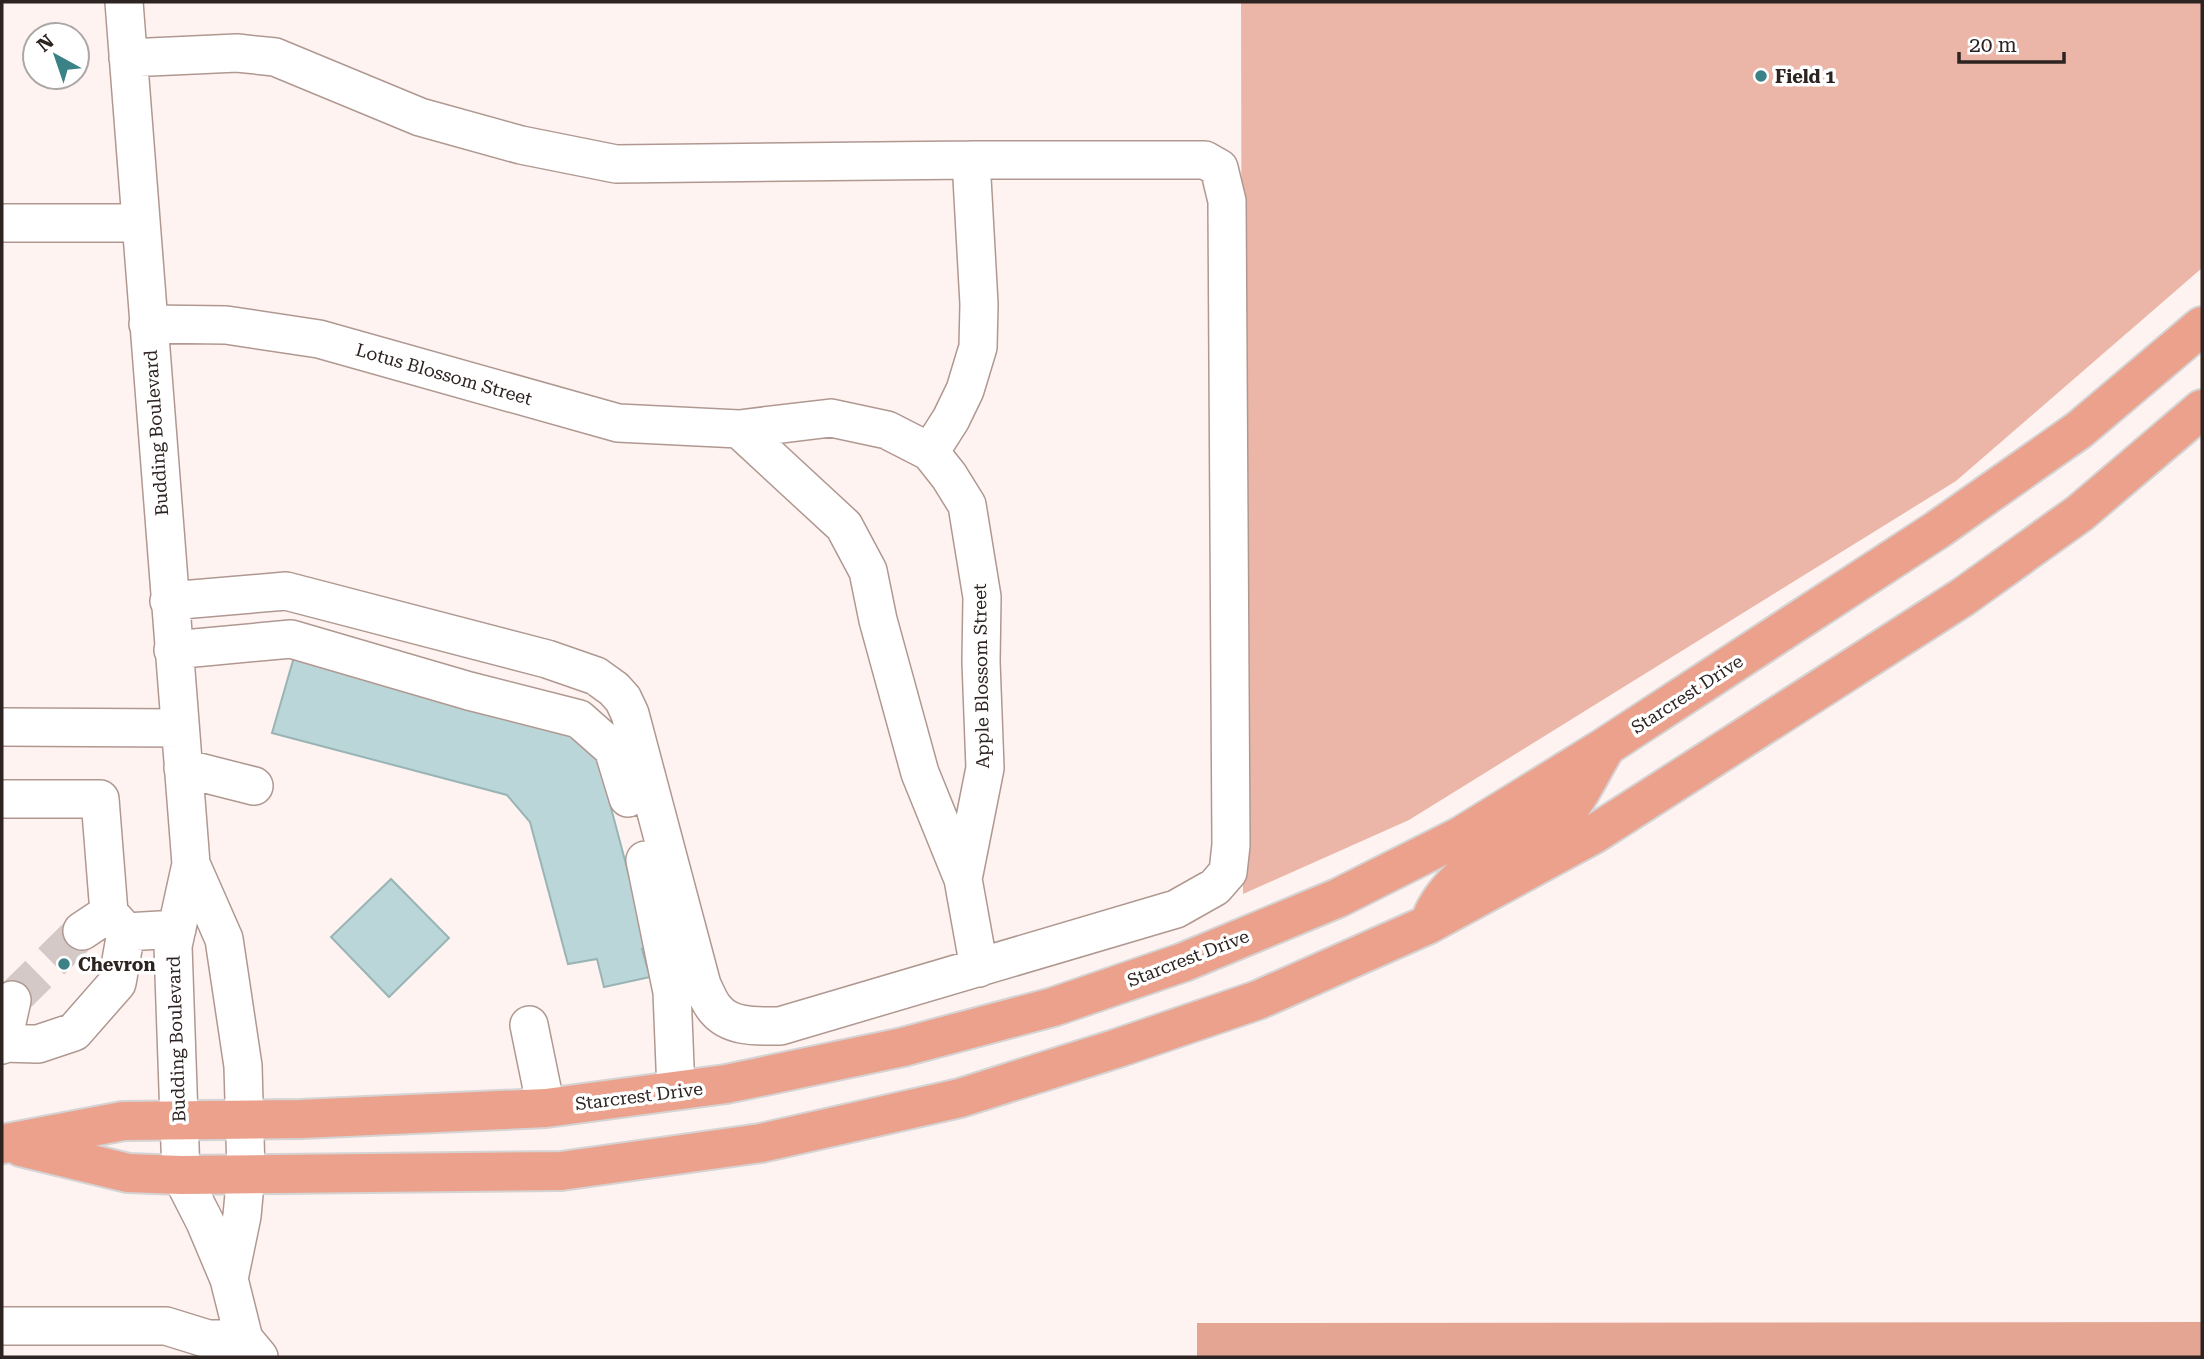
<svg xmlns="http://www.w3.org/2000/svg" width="2204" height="1359" font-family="'Roboto Serif',serif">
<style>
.green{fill:#ebb6a7}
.forest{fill:#e4a593}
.building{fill:#bad6d8;stroke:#99b4b5;stroke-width:2}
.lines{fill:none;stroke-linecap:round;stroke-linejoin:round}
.minor-tunnel{stroke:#d4c9c7;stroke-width:37;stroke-dasharray:37 18;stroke-linecap:butt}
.minor-casing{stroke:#b09891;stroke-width:40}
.major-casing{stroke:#d5d3d3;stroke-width:42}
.minor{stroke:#fff;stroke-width:37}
.major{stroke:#eba18b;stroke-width:38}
.poi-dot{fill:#3a8286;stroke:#fff;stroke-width:2.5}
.labels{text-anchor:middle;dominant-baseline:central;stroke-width:7;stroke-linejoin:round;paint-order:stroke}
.poi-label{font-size:18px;font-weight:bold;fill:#2d2321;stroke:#fff;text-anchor:start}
.street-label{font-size:18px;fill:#2d2321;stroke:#fff}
</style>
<rect width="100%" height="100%" fill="#fef3f0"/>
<path class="green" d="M1241 2H2202V268L1956 481 1409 820 1243 894Z"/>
<path class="forest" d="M2202 1322V1357H1197V1323Z"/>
<path class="building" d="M294 657 574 733 598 759 648 947 642 949 650 977 604 987 597 959 568 964 530 822 507 795 272 733Z
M391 879 449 938 389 997 331 937Z"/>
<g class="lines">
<path class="minor-tunnel" d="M12 1000 82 931"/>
<defs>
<path id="minor" d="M124 2 191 864 173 946 181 1175 205 1222 229 1279 244 1339 259 1357
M128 58 237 53 275 57 420 117 521 145 616 164 971 160H1205L1219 168 1227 201 1231 845 1228 872 1215 887 1176 909 780 1026C758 1026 731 1028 716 1010 710 1004 706 993 702 985L630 714 623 699 614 689 596 676 547 659 286 591 169 601
M2 223H140
M148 324 226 325 319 339 618 423 739 429 831 418 887 430 930 452 949 476 967 505 982 597 981 662 985 768 963 879
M739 429 844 526 868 571 878 620 920 773 963 879 979 968
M930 452 951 419 965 390 978 347 979 304 971 160
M173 650 291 639 469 691 579 719 613 749 628 798
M2 727 180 728
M183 768 254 786
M2 799H100L109 913 126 932 177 929
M645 860 672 992 676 1091
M191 864 224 939 243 1066 246 1173 242 1216 229 1279
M82 931 109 913
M529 1025 546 1108
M2 1043 38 1044 74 1032 117 983 126 932
M2 1045 12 1000
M2 1326H166L208 1339H244"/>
<path id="major" d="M1433 914C1459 860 1520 846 1565 812 1576 804 1594 766 1603 752
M2 1144 123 1121 301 1119 546 1108 726 1084 903 1047 1053 1007 1184 962 1338 898 1461 836 1605 747 1937 530 2079 430 2202 326
M21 1147 128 1173 181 1175 561 1171 761 1143 960 1098 1118 1048 1258 1000 1427 925 1594 834 1963 597 2080 513 2202 409"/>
</defs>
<use href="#minor" class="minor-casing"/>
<use href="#major" class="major-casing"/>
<use href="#minor" class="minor"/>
<use href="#major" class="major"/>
</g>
<g class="poi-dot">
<circle cx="1761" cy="76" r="7"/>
<circle cx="64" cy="964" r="7"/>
</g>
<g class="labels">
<g class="poi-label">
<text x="1775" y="76">Field 1</text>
<text x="78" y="964">Chevron</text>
</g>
<g class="street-label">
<text transform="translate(444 374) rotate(16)">Lotus Blossom Street</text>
<text transform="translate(156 433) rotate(-94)">Budding Boulevard</text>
<text transform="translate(981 676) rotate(-91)">Apple Blossom Street</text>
<text transform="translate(1687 694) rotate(-33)">Starcrest Drive</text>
<text transform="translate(1188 958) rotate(-21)">Starcrest Drive</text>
<text transform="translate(176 1039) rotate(-92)">Budding Boulevard</text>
<text transform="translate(639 1096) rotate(-7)">Starcrest Drive</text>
</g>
</g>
<rect width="2204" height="1359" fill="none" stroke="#2d2321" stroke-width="7"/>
<g transform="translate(56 56) rotate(320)"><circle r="33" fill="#ffffff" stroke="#aba7a6" stroke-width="2"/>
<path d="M0-5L12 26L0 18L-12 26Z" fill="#3a8286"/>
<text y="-10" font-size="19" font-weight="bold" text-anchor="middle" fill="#2d2321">N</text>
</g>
<path d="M1959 52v10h105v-10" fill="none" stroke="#2d2321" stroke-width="3.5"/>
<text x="1969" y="52" font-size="21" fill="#2d2321" stroke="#ffffff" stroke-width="5" paint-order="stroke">20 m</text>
</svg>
